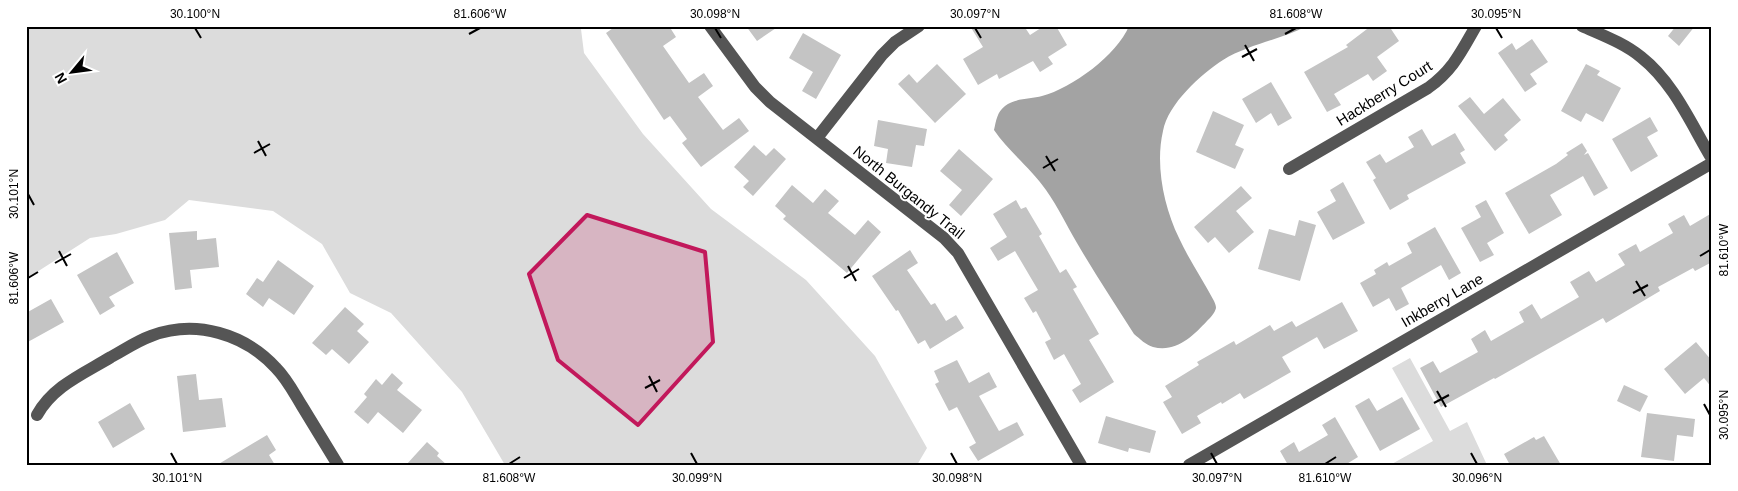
<svg xmlns="http://www.w3.org/2000/svg" width="1738" height="491" font-family="Arial,sans-serif">
<style>
.green{fill:#dcdcdc}
.water{fill:#a3a3a3}
.building{fill:#c4c4c4}
.lines{fill:none;stroke-linecap:round;stroke-linejoin:round}
.minor{stroke:#555;stroke-width:12}
.marked{fill:#c2185b;fill-opacity:0.2;stroke:#c2185b;stroke-width:4;stroke-linejoin:round}
.ticks{fill:none;stroke:#000;stroke-width:2}
.labels{text-anchor:middle;dominant-baseline:central;stroke-width:4;stroke-linejoin:round;paint-order:stroke}
.street-label{font-size:15px;fill:#000;stroke:#fff}
.neatline{fill:none;stroke:#000;stroke-width:2}
.ticks-label{font-size:12px;text-anchor:middle;fill:#000}
</style>
<rect width="100%" height="100%" fill="#fff"/>
<path class="green" d="M26 26H576L581 29 584 53 643 134 711 209 806 280 875 356 927 448 917 465H505L462 392 391 313 350 293 322 244 273 211 189 200 165 220 116 234 90 238 26 279Z
M1410 358 1450 431 1467 422 1487 465H1390L1433 441 1392 368Z"/>
<path class="water" d="M1129 26H1307C1280 40 1249 44 1223 60 1201 74 1168 104 1163 131 1155 165 1164 207 1179 238 1189 260 1203 280 1214 301 1215 303 1216 306 1216 308 1215 313 1210 318 1207 321 1193 336 1176 353 1153 347 1146 345 1140 339 1134 334 1115 304 1095 274 1077 243 1067 226 1058 207 1046 190 1031 168 1009 152 994 130 996 121 997 112 1005 106 1015 98 1031 99 1042 96 1072 88 1117 55 1129 26Z"/>
<path class="building" d="M616 26H669L676 37 663 46 689 83 704 73 713 86 698 97 723 130 739 118 749 131 701 167 682 143 687 139 670 116 664 120 606 33Z
M746 26H779L757 41Z
M970 26H1024L1030 35 1044 26H1056L1067 45 1048 57 1053 64 1040 72 1033 61 999 79 997 74 978 85 963 59 983 47Z
M1371 26H1389L1399 41 1377 57 1387 71 1373 81 1368 74 1334 94 1341 105 1327 112 1304 72 1348 47 1346 45Z
M1676 26H1695L1679 46 1668 36Z
M803 33 841 55 816 99 802 91 813 72 789 58Z
M1532 39 1548 62 1530 74 1537 84 1525 92 1498 53 1512 43 1516 50Z
M937 64 966 94 935 123 898 84 909 74 917 83Z
M1586 64 1600 71 1597 75 1621 88 1603 122 1586 113 1581 122 1561 111Z
M1271 82 1292 118 1278 126 1271 113 1256 123 1242 99Z
M1470 97 1484 114 1503 98 1521 120 1504 135 1508 140 1495 151 1458 106Z
M1213 111 1244 125 1235 145 1244 149 1235 169 1196 152Z
M1650 117 1658 131 1647 137 1658 156 1631 172 1612 139Z
M878 120 927 129 924 146 916 145 912 167 886 163 888 149 874 146Z
M1422 129 1432 146 1455 133 1465 150 1460 153 1466 163 1407 195 1409 199 1390 210 1373 180 1376 178 1366 162 1380 154 1386 163 1414 147 1408 137Z
M1582 143 1587 151 1584 155 1588 153 1608 188 1594 196 1583 176 1550 195 1562 215 1529 234 1505 193 1556 164 1568 155 1566 153Z
M754 145 766 156 774 148 786 159 753 196 743 187 749 181 734 167Z
M959 149 993 179 961 216 949 205 962 190 940 171Z
M1343 182 1365 223 1333 240 1317 212 1336 201 1330 190Z
M792 185 813 203 825 189 839 201 828 213 855 235 868 220 881 232 847 273 783 219 786 216 775 206Z
M1241 186 1252 198 1236 211 1254 232 1229 253 1215 237 1208 243 1194 227Z
M1016 200 1021 209 1026 207 1042 234 1039 236 1060 273 1066 269 1077 287 1073 289 1099 334 1089 340 1114 382 1080 403 1072 390 1081 384 1064 354 1054 360 1045 342 1051 339 1036 311 1033 313 1024 298 1038 290 1015 251 998 261 990 248 1007 237 993 214Z
M1486 200 1504 233 1487 243 1494 255 1480 262 1461 228 1481 217 1475 206Z
M1712 213V262L1695 271 1693 268 1658 287 1660 291 1606 323 1603 318 1495 379 1494 378 1441 407 1420 368 1433 361 1440 373 1478 352 1471 339 1485 330 1491 341 1524 322 1519 312 1532 304 1541 319 1579 297 1570 282 1589 271 1596 282 1625 265 1618 254 1636 244 1640 252 1673 233 1668 224 1684 215 1690 226Z
M1299 220 1316 225 1300 281 1258 269 1269 229 1295 236Z
M1435 227 1461 273 1449 280 1441 265 1401 288 1409 304 1396 311 1389 298 1373 307 1360 283 1376 274 1374 270 1387 262 1389 266 1412 253 1407 243Z
M197 231V240L216 238 219 267 190 270 192 288 175 290 169 233Z
M910 250 918 263 907 270 931 305 935 303 946 321 956 315 964 328 930 349 925 340 918 344 898 310 896 311 872 276Z
M117 252 134 283 109 297 115 306 100 315 77 275Z
M278 260 314 286 294 315 269 298 263 307 246 294 257 278 263 282Z
M51 299 64 322 26 343V313Z
M1342 302 1358 331 1324 349 1317 337 1282 357 1291 372 1244 399 1240 393 1222 404 1221 402 1197 416 1201 423 1182 434 1163 402 1172 397 1165 386 1199 365 1197 362 1234 341 1236 345 1270 325 1274 331 1292 321 1296 327Z
M345 307 364 324 357 331 369 342 349 364 332 349 326 355 312 343Z
M1696 342 1712 361V388L1704 378 1685 394 1664 369Z
M957 360 969 383 989 372 997 387 979 396 999 431 1017 422 1024 435 978 461 969 447 976 443 957 407 949 411 935 384 939 382 934 371Z
M392 373 403 383 397 390 422 410 403 433 378 412 368 424 354 412 367 397 364 394 376 379 382 385Z
M196 374 199 400 222 398 226 427 183 432 177 376Z
M1624 385 1648 396 1640 412 1617 401Z
M1402 397 1420 429 1380 451 1355 406 1369 398 1377 411Z
M130 403 145 429 113 448 98 422Z
M1647 413 1695 419 1693 437 1677 435 1674 461 1641 457Z
M1106 416 1156 431 1150 453 1129 448 1128 452 1098 443Z
M1335 417 1358 457 1345 465H1288L1280 451 1294 442 1299 452 1328 435 1322 425Z
M267 435 276 450 269 455 275 465H217Z
M1544 436 1561 465H1510L1504 454 1534 437 1536 440Z
M427 442 439 453 437 456 447 465H406Z"/>
<g class="lines">
<path class="minor" d="M710 26 755 87 770 102 944 238 958 253 1081 465
M1582 26C1602 35 1624 43 1641 57 1674 83 1691 124 1712 159
M817 138 882 55 895 42 919 26
M1289 169 1428 88C1453 70 1461 52 1476 26
M37 415C53 386 83 374 111 357 124 350 137 341 151 336 196 319 245 334 276 368 287 379 294 393 302 406 314 426 326 445 338 465
M1189 465 1712 163"/>
</g>
<path class="marked" d="M587 215 705 252 713 342 638 425 558 360 529 274Z"/>
<path class="ticks" d="M195 28 201 38M715 28 721 38M975 28 981 38M1496 28 1502 38M469 34 480 28M1285 34 1296 28M1245 45 1254 61M1242 57 1257 49M258 141 266 156M254 153 270 144M1046 156 1055 171M1043 168 1058 159M28 194 34 205M59 251 67 266M1700 256 1710 250M55 263 71 254M848 266 856 281M28 278 38 272M844 278 859 269M1636 281 1645 296M1633 293 1648 285M649 376 657 392M645 388 660 380M1437 391 1446 407M1434 403 1449 395M1704 404 1710 415M171 453 177 464M691 453 697 464M951 453 957 464M1211 453 1217 464M1471 453 1477 464M509 464 520 457M1325 464 1336 457"/>
<g class="labels">
<g class="street-label">
<text transform="translate(1384 93) rotate(-32)">Hackberry Court</text>
<text transform="translate(909 192) rotate(39)">North Burgandy Trail</text>
<text transform="translate(1442 300) rotate(-30)">Inkberry Lane</text>
</g>
</g>
<rect width="1738" height="491" fill="none" stroke="#ffffff" stroke-width="55"/>
<g transform="translate(72 72) rotate(241)" stroke="#ffffff" stroke-width="4" paint-order="stroke">
<path d="M0-4L9 19L0 12L-9 19Z" fill="#000000"/>
<text y="-8" font-size="14" font-weight="bold" text-anchor="middle" fill="#000000">N</text>
</g>
<rect x="28" y="28" width="1682" height="436" class="neatline"/>
<g class="ticks-label">
<text x="195" y="18">30.100°N</text>
<text x="480" y="18">81.606°W</text>
<text x="715" y="18">30.098°N</text>
<text x="975" y="18">30.097°N</text>
<text x="1296" y="18">81.608°W</text>
<text x="1496" y="18">30.095°N</text>
<text transform="translate(14 194) rotate(-90)" y="4">30.101°N</text>
<text transform="translate(1724 250) rotate(-90)" y="4">81.610°W</text>
<text transform="translate(14 278) rotate(-90)" y="4">81.606°W</text>
<text transform="translate(1724 415) rotate(-90)" y="4">30.095°N</text>
<text x="177" y="482">30.101°N</text>
<text x="509" y="482">81.608°W</text>
<text x="697" y="482">30.099°N</text>
<text x="957" y="482">30.098°N</text>
<text x="1217" y="482">30.097°N</text>
<text x="1325" y="482">81.610°W</text>
<text x="1477" y="482">30.096°N</text>
</g>
</svg>
